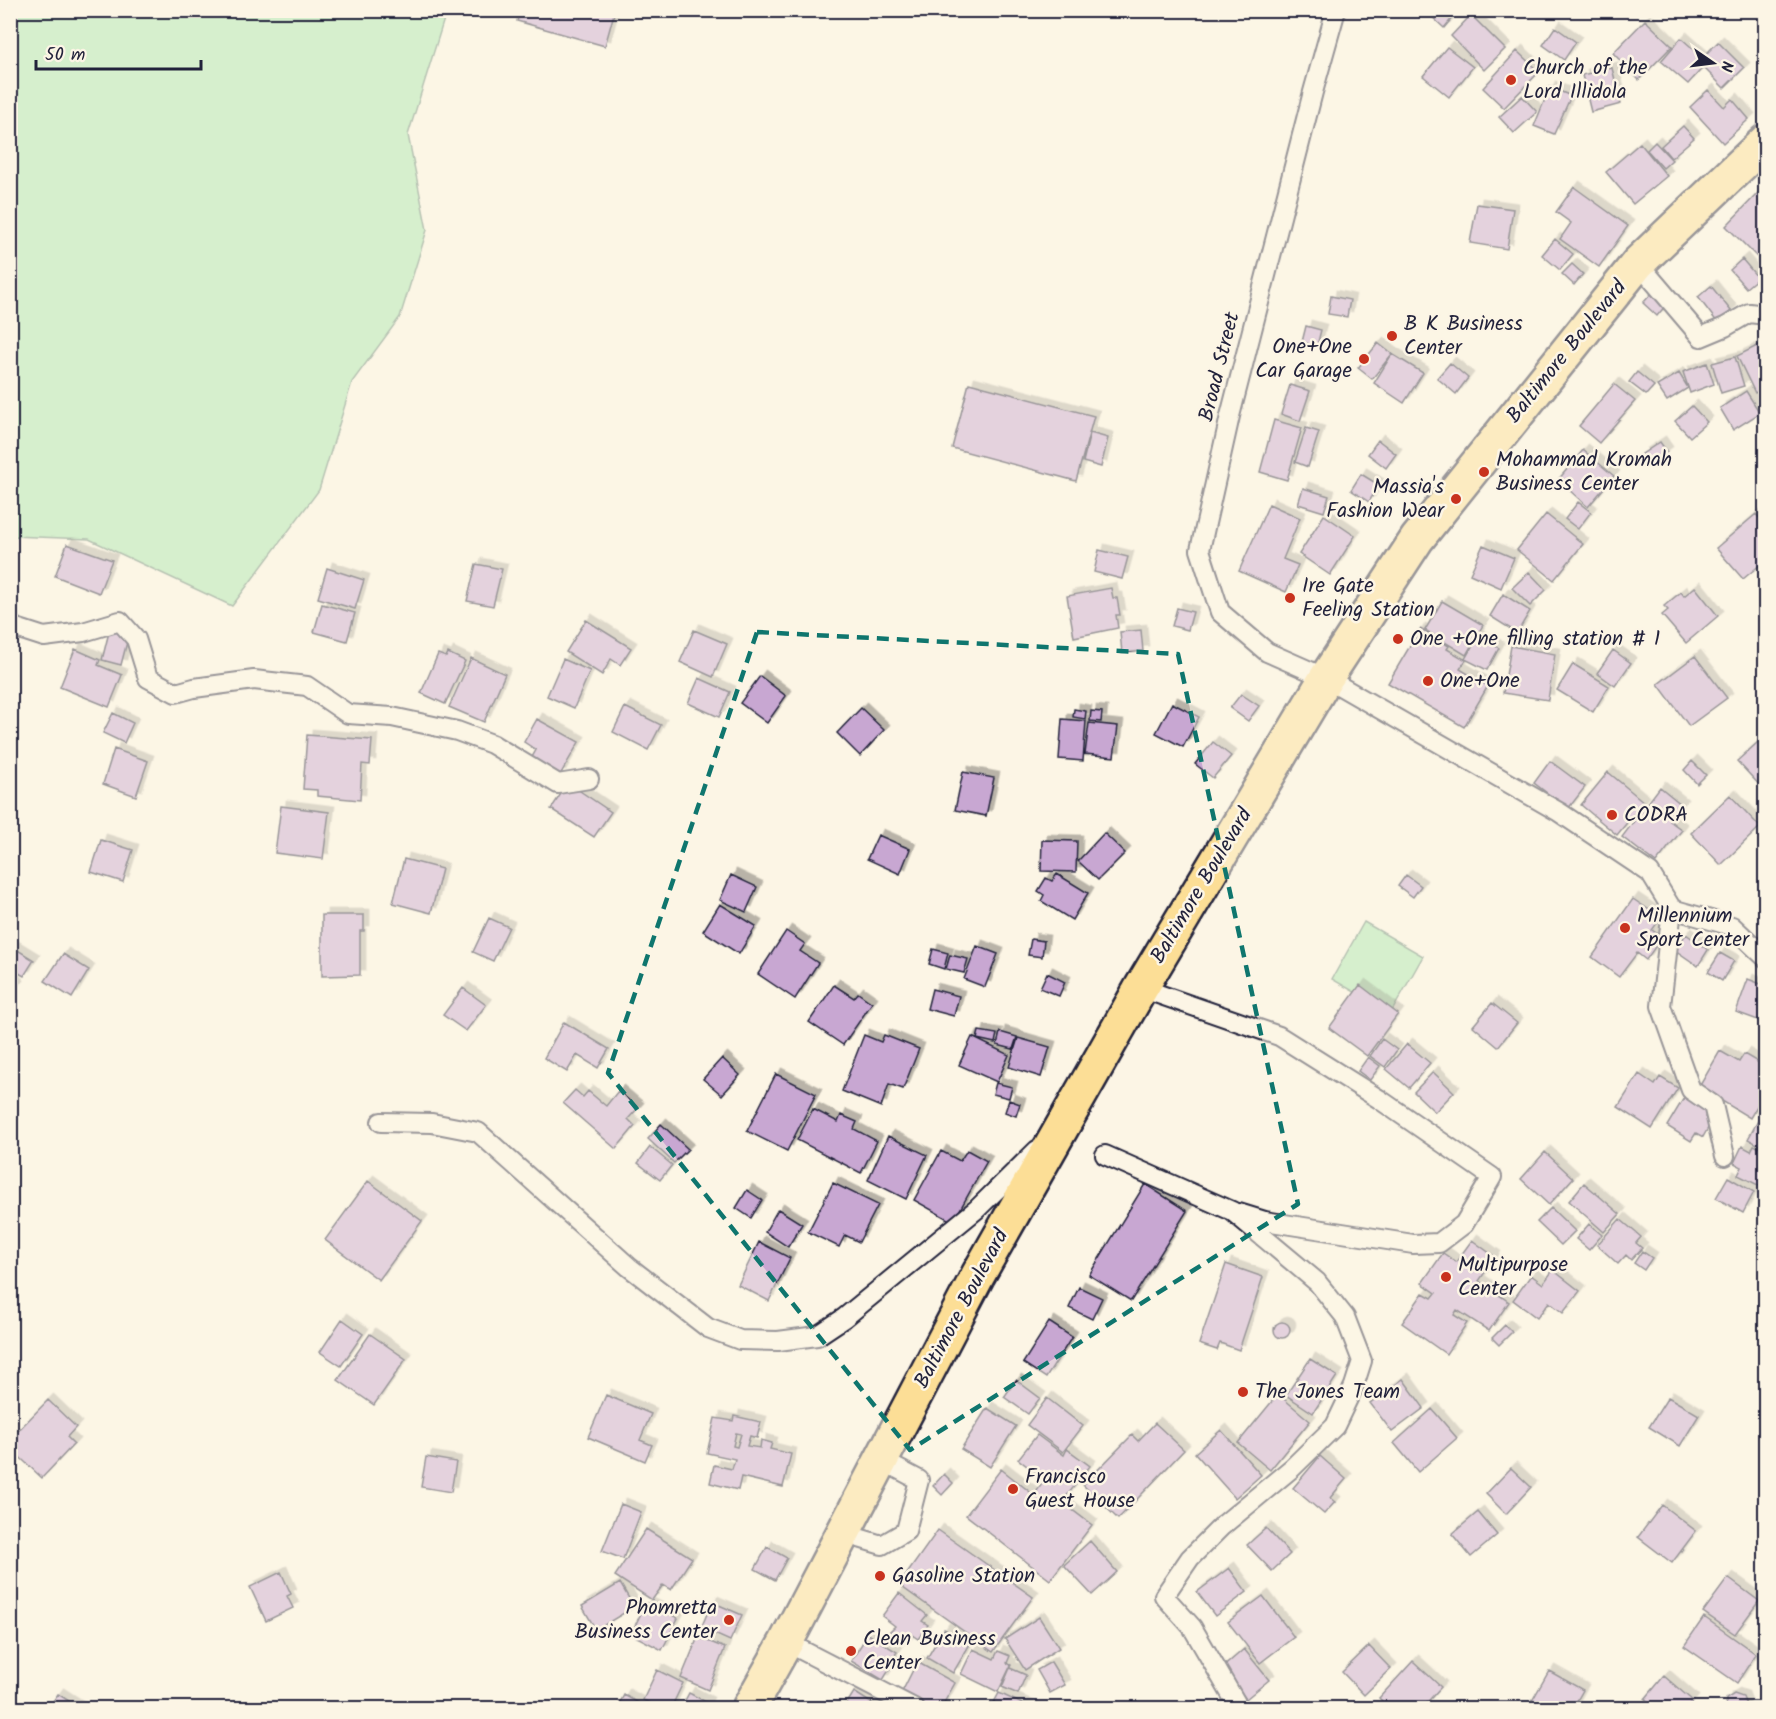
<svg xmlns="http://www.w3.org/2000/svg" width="1776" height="1719" font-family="Kalam,sans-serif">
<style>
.green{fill:#a8e7af;stroke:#658475;stroke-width:1.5}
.building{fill:#c8a7d2;stroke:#22223b;stroke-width:1.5;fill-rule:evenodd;filter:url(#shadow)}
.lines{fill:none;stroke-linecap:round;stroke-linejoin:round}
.street-casing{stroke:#22223b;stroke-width:22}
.highway-casing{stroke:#22223b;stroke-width:38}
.street{stroke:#fcf5e5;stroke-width:18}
.highway{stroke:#fcde96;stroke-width:33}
.marked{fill:none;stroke:#0f766e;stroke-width:4.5;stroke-dasharray:12 8;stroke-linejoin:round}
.poi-dot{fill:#c8321e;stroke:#fcf5e5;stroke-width:2}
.labels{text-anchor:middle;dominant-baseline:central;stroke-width:5;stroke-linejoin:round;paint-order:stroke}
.poi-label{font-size:21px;fill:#22223b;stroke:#fcf5e5;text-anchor:start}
.street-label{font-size:21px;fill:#22223b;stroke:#fcf5e5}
</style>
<defs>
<filter id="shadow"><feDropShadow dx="5.5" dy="-5.5" stdDeviation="0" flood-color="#0004"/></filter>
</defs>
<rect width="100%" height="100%" fill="#fcf5e5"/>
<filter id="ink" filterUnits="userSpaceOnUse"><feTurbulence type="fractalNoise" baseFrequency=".0167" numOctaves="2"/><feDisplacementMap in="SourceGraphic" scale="12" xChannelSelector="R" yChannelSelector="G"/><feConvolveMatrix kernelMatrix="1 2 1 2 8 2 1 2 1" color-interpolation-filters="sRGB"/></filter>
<g filter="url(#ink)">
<path class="green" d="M11 10 444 11V19L408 135 427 230 400 317 352 382 319 490 232 606 89 539 11 536Z
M1364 922 1423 956 1391 1013 1332 979Z"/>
<path class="building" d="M520 10H615L605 46 517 21Z
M1428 10H1459L1444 28 1427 12Z
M1471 15 1505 49 1484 70 1451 36Z
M1645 20 1672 46 1639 80 1613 53Z
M1555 27 1576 42 1564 60 1543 45Z
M1681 38 1708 62 1688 84 1661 61Z
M1718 42 1744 68 1724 88 1705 69 1711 62 1705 55Z
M1447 47 1473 67 1449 97 1423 76Z
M1517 51 1539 72 1504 108 1483 88Z
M1612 68 1621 104 1591 112 1582 75Z
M1550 87 1571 96 1554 134 1534 126Z
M1708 90 1724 107 1732 99 1749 119 1723 143 1690 107Z
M1522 96 1537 112 1514 133 1499 117Z
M1683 126 1694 138 1671 158 1661 146Z
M1655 142 1672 160 1663 168 1647 150Z
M1640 143 1667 176 1633 204 1606 172Z
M1574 187 1628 226 1599 267 1560 239 1571 223 1556 212Z
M1759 192 1766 198V266L1726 226Z
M1477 204 1513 209 1507 249 1470 243Z
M1555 239 1573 254 1560 270 1542 255Z
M1742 259 1758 278 1746 288 1730 270Z
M1572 264 1583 274 1574 285 1562 274Z
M1711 286 1731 311 1717 322 1698 297Z
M1652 293 1666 305 1657 316 1643 303Z
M1331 296 1350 300 1347 317 1328 314Z
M1306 326 1321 330 1317 346 1302 342Z
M1378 343 1392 354 1372 379 1358 368Z
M1763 343 1766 348V387L1755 393 1737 356Z
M1392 354 1423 373 1404 403 1374 383Z
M1735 357 1744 386 1721 393 1712 363Z
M1450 363 1468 378 1456 394 1437 378Z
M1707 363 1714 384 1690 393 1683 372Z
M1637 372 1654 386 1646 395 1629 382Z
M1679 373 1688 388 1667 401 1657 386Z
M969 383 1094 416 1076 481 952 448Z
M1614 384 1635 401 1599 443 1579 426Z
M1290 385 1310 391 1300 421 1281 414Z
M1746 391 1760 413 1733 430 1720 408Z
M1692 406 1707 422 1690 437 1675 421Z
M1274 420 1302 428 1287 480 1260 472Z
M1306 428 1319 432 1308 467 1295 462Z
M1090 433 1108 438 1101 467 1083 462Z
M1378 440 1396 454 1386 468 1368 454Z
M1660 442 1667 452 1649 465 1642 454Z
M1583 450 1614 476 1588 507 1558 480Z
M1361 474 1379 485 1369 502 1351 490Z
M1303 488 1329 496 1324 512 1298 504Z
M1578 502 1591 512 1578 529 1565 519Z
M1269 504 1300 518 1283 559 1298 565 1286 592 1239 571Z
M1546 514 1583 544 1554 580 1517 550Z
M1756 514 1766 526V560L1743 579 1716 548Z
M1324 515 1355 536 1330 575 1299 554Z
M67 544 112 560 99 593 55 576Z
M1483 545 1514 558 1501 588 1470 574Z
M1099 550 1128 557 1122 579 1094 572Z
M476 564 502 569 493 606 467 601Z
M327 568 364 580 355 609 318 598Z
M1529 572 1546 590 1530 606 1512 588Z
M1695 587 1718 616 1686 643 1662 615 1668 610 1664 606 1681 592 1684 596Z
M1111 588 1113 598H1117L1120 615H1116L1118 628 1074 637 1067 596Z
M1503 594 1530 611 1517 633 1490 616Z
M1442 601 1483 625 1466 655 1425 630Z
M322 604 355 613 347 641 314 632Z
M1177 608 1193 612 1188 630 1172 626Z
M586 620 631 648 620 665 611 659 602 675 566 652Z
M110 628 121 631 120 636 128 638 121 665 102 660Z
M1420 629 1449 646 1447 649 1466 660 1460 669 1488 686 1464 727 1388 683Z
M694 630 727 644 713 677 680 662Z
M1141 630 1143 651 1122 653 1120 632Z
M1478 636 1499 648 1487 670 1465 659Z
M1511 646 1555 654 1548 700 1503 693Z
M75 649 100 660 98 665 122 675 109 707 60 687Z
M1613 650 1631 663 1615 686 1597 673Z
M448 653 465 661 445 704 421 693 438 654 446 657Z
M1695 656 1727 698 1689 726 1658 684Z
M471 658 505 674 484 722 449 707Z
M563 659 590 671 574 708 547 696Z
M1573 664 1609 686 1593 712 1557 690Z
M760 676 786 696 767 723 740 703Z
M699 678 730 692 719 717 688 703Z
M1241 694 1259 706 1248 721 1230 708Z
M1172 703 1199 717 1183 747 1156 733Z
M625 707 661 725 648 750 613 732Z
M861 708 884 730 860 756 837 733Z
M1074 709 1086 711 1085 719 1073 717Z
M1091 711 1102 712 1101 722 1090 721Z
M113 713 133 723 124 743 103 733Z
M537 719 579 742 560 775 531 759 536 750 524 742Z
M1062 719 1086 721 1083 761 1059 759Z
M1089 723 1118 726 1114 757 1085 754Z
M307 735 372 740 370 765 362 764 360 800 317 796V790L303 789Z
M1766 735V792L1737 761Z
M1213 742 1231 756 1213 778 1195 764Z
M114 749 148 761 136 796 103 784Z
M1550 761 1585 787 1568 809 1534 783Z
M1692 761 1706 775 1697 784 1684 770Z
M963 772 994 778 986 816 955 810Z
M1608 772 1644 802 1617 835 1581 805Z
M568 783 611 812 594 837 551 809Z
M1660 787 1682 805 1670 821 1682 830 1656 863 1622 837Z
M1730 795 1760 827 1721 865 1691 833Z
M281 806 329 812 323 859 275 853Z
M1104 833 1125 853 1098 880 1078 861Z
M878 835 910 849 900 874 867 859Z
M101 840 133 850 123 882 91 872Z
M1042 840 1077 841 1076 872 1041 871Z
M404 859 442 869 431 913 393 903Z
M1057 874 1088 893 1072 920 1041 901 1044 895 1038 891 1046 878 1052 881Z
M731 875 757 887 746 912 720 900Z
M1406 875 1421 886 1413 897 1398 886Z
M1633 899 1661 918 1652 930 1662 937 1646 960 1637 953 1619 977 1592 957Z
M720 904 756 926 739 954 703 931Z
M322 915H364V931H360V975L322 976Z
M489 918 509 927 493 961 473 952Z
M786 931 805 944 800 951 818 963 795 999 758 974Z
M1686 934 1708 950 1698 966 1675 950Z
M1031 939 1044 941 1042 957 1028 955Z
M11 946 34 960 24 976 10 968Z
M977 946 998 954 985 987 964 979Z
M933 949 948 953 944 969 929 964Z
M1720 953 1734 961 1722 981 1708 972Z
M63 954 89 970 72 998 45 981Z
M950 955 968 959 964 973 946 969Z
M1047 973 1065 982 1059 996 1040 988Z
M10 977 18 986 10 992Z
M1748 979 1766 986V1023L1736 1012Z
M834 985 854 998 858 993 872 1003 843 1045 809 1022Z
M1360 985 1398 1014 1367 1056 1329 1028Z
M463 988 486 1005 466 1031 443 1015Z
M932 989 959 996 954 1016 927 1009Z
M1492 1003 1517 1023 1498 1047 1473 1026Z
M564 1022 609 1049 598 1068 577 1055 567 1072 544 1058Z
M979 1031 997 1034 995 1043 977 1039Z
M1000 1032 1017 1037 1013 1049 997 1045Z
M864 1035 881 1042 884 1035 919 1049 903 1089 889 1084 881 1107 842 1091Z
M972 1037 1009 1055 997 1082 959 1065Z
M1018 1038 1050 1047 1041 1077 1009 1067Z
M1382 1039 1397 1050 1385 1067 1370 1056Z
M1407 1044 1430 1063 1409 1088 1386 1069Z
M1720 1051 1739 1062 1744 1054 1766 1067V1091L1750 1118 1699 1087Z
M1368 1057 1380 1066 1370 1080 1358 1071Z
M722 1058 740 1075 722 1095 703 1079Z
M1433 1072 1454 1092 1435 1112 1414 1092Z
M776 1074 816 1094 787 1151 747 1131Z
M1639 1074 1655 1085 1660 1077 1678 1088 1652 1129 1618 1107Z
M996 1083 1012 1087 1009 1098 993 1094Z
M575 1090 583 1097 588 1091 606 1106 618 1091 638 1108 628 1119 635 1126 616 1149 563 1103Z
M1685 1096 1709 1111 1705 1117 1712 1121 1703 1137 1696 1133 1691 1141 1667 1126Z
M1009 1100 1020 1104 1016 1116 1005 1112Z
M1766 1106V1149L1748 1139Z
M813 1109 838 1122 841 1115 857 1122 854 1129 877 1141 861 1173 797 1140Z
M661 1124 688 1149 674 1163 648 1139Z
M888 1136 927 1155 906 1199 868 1180Z
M1754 1145 1766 1151V1176L1760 1186 1738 1175 1742 1167 1734 1163 1742 1146 1751 1151Z
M650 1147 672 1165 660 1180 638 1163Z
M967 1150 987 1161 953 1222 914 1200 941 1151 960 1161Z
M1545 1152 1573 1178 1549 1205 1521 1179Z
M1728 1177 1754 1192 1743 1213 1716 1198Z
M368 1181 422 1221 379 1280 325 1240Z
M833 1183 878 1205 859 1242 845 1235 839 1247 808 1232Z
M1584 1183 1620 1214 1604 1232 1569 1201Z
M1145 1184 1187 1211 1131 1301 1089 1275Z
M747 1190 762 1200 751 1218 736 1208Z
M1551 1208 1575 1231 1561 1245 1537 1222Z
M778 1209 802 1224 788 1247 765 1232Z
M1620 1219 1641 1237 1636 1243 1642 1248 1631 1260 1626 1255 1618 1264 1597 1245Z
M1589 1224 1602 1235 1589 1250 1576 1239Z
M1472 1240 1495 1257 1479 1281 1509 1302 1489 1331 1457 1310 1454 1315 1467 1323 1446 1354 1402 1323 1423 1293 1432 1298 1436 1293 1422 1283 1443 1253 1456 1262Z
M759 1242 790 1258 769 1301 738 1285Z
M1642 1251 1652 1258 1644 1270 1634 1263Z
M1226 1264 1263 1277 1239 1350 1220 1343 1217 1350 1199 1344Z
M1553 1270 1580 1291 1563 1313 1549 1302 1537 1318 1513 1300 1531 1275 1543 1284Z
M1079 1287 1102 1298 1092 1319 1069 1308Z
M342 1319 363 1334 341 1366 320 1352Z
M1049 1322 1072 1337 1046 1378 1023 1363Z
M1274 1330a8 8 0 1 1 16 0a8 8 0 1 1-16 0Z
M1505 1325 1512 1332 1499 1345 1492 1338Z
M370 1334 406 1359 374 1405 338 1380Z
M1310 1359 1337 1376 1313 1413 1286 1395Z
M1403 1379 1424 1408 1392 1432 1370 1403Z
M1016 1380 1040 1398 1028 1414 1004 1397Z
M1278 1394 1310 1421 1270 1470 1238 1443Z
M606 1395 651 1414 640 1440 652 1445 645 1461 588 1437Z
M1668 1397 1699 1415 1680 1446 1649 1427Z
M1047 1398 1083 1426 1063 1452 1027 1425Z
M48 1400 76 1427 67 1437 74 1444 42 1478 10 1448V1439Z
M987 1408 1016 1426 990 1467 961 1449Z
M1432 1409 1457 1438 1418 1472 1394 1443Z
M734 1416 761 1422 757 1438 750 1436 747 1446 760 1448 761 1440 772 1443 770 1449 791 1454 783 1487 741 1477 738 1490 710 1483 714 1465 732 1469 735 1459 707 1453 715 1418 733 1421ZM736 1433 741 1434 737 1447 733 1446Z
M1155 1423 1184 1450 1118 1519 1083 1485 1132 1435 1138 1441Z
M1221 1430 1261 1475 1235 1498 1195 1453Z
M1037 1435 1064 1455 1067 1449 1090 1466 1062 1502 1092 1525 1050 1580 966 1515 1001 1469 1034 1495 1045 1480 1018 1459Z
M1320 1456 1346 1479 1330 1498 1335 1502 1324 1514 1293 1488Z
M426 1457 456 1462 451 1492 421 1487Z
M1511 1468 1531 1487 1506 1514 1486 1494Z
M944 1474 953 1483 942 1495 933 1486Z
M621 1504 641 1512 623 1559 602 1551Z
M1662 1505 1696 1531 1672 1563 1638 1537Z
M1478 1512 1497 1535 1471 1557 1452 1534Z
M1266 1528 1290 1554 1272 1571 1247 1545Z
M646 1529 692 1558 671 1590 663 1585 652 1600 615 1576Z
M938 1530 1033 1597 993 1652 899 1585Z
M1090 1541 1117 1572 1092 1595 1064 1565Z
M767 1547 787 1558 775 1580 755 1569Z
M1229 1568 1247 1592 1215 1616 1197 1592Z
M281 1572 291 1594 287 1596 293 1608 266 1621 250 1587Z
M1728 1578 1759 1601 1735 1634 1703 1612Z
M620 1583 634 1607 596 1630 582 1606Z
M899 1593 927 1615 922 1621 928 1625 918 1639 912 1635 906 1644 889 1632 895 1626 882 1616Z
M1263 1596 1294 1637 1260 1663 1228 1622Z
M712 1602 742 1615 730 1641 701 1628Z
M646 1603 678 1618 662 1650 631 1634Z
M1039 1617 1059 1648 1025 1670 1005 1639Z
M1704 1617 1756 1654 1737 1683 1684 1646Z
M944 1629 970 1644 953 1673 927 1658Z
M868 1634 897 1652 891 1661 894 1662 883 1680 851 1661Z
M698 1637 725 1648 708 1690 681 1678Z
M1369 1646 1391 1669 1364 1695 1342 1672Z
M973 1649 994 1659 998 1651 1010 1656 1007 1663 1011 1665 998 1692 961 1674Z
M1244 1649 1269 1680 1246 1699 1221 1669Z
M1413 1661 1441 1687 1422 1708H1389L1379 1698Z
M917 1662 955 1683 941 1708H928L901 1694Z
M1051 1662 1065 1685 1050 1693 1037 1670Z
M1010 1668 1026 1675 1018 1694 1002 1687Z
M657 1670 683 1683 671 1708H661L643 1700Z
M1549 1671 1583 1690 1573 1708H1528Z
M1664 1676 1693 1701 1687 1708H1656L1645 1699Z
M854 1692 879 1708H844Z
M689 1693 708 1703 705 1708H681Z
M999 1693 1031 1708H991Z
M58 1694 80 1708H48Z
M1734 1694 1743 1697 1746 1705 1744 1708H1726V1699Z
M624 1695 648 1708H617Z"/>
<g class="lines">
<defs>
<path id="street" d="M1336 10 1313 92 1230 416 1200 550 1220 612 1267 652 1326 678 1559 812 1650 873 1672 909 1732 926 1766 958
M1638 263 1701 337 1725 327 1749 313 1766 315
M10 626 44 637 83 632 120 621 136 639 148 678 176 693 194 688 254 680 307 686 348 714 392 717 457 731 492 744 558 784 589 779
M1672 909 1661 1006 1691 1090 1713 1105 1725 1156
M1141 988 1279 1036 1379 1099 1492 1177 1464 1224 1439 1243 1413 1244 1265 1221 1239 1213
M381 1122 432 1123 478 1132 629 1267 708 1328 740 1340 778 1341 817 1336 844 1318 977 1209 1037 1150
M1105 1155 1232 1211 1317 1282 1345 1317 1362 1361 1354 1386 1335 1426 1292 1468 1222 1526 1190 1558 1164 1596 1192 1627 1239 1708
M842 1533 882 1545 906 1531 919 1480 881 1460
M786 1642 914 1708"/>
<path id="highway" d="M749 1708 786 1642 978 1275 1141 988 1326 678 1417 539 1638 263 1766 141"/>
</defs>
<use href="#street" class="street-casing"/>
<use href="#highway" class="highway-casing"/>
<use href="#street" class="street"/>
<use href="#highway" class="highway"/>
</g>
</g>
<path d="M0 0H1776V1719H0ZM757 632 1178 654 1298 1204 910 1450 608 1073Z" fill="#fcf5e5" fill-opacity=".55" fill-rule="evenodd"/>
<path class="marked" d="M757 632 1178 654 1298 1204 910 1450 608 1073Z"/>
<g class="poi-dot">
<circle cx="1511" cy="80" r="6"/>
<circle cx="1392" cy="336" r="6"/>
<circle cx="1364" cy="359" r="6"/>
<circle cx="1484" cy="472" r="6"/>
<circle cx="1456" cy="499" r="6"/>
<circle cx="1290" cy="598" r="6"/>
<circle cx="1398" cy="639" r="6"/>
<circle cx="1428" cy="681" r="6"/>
<circle cx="1612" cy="815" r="6"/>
<circle cx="1625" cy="928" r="6"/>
<circle cx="1446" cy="1277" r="6"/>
<circle cx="1243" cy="1392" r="6"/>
<circle cx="1013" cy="1489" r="6"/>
<circle cx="880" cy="1576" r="6"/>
<circle cx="729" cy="1620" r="6"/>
<circle cx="851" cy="1651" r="6"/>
</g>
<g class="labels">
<g class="poi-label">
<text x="1523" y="68">Church of the<tspan x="1523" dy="24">Lord Illidola</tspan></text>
<text x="1404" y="324">B K Business<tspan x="1404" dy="24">Center</tspan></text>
<text x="1352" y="347" text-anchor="end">One+One<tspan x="1352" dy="24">Car Garage</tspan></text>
<text x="1496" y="460">Mohammad Kromah<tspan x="1496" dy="24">Business Center</tspan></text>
<text x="1444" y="487" text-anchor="end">Massia's<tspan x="1444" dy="24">Fashion Wear</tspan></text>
<text x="1302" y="586">Ire Gate<tspan x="1302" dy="24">Feeling Station</tspan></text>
<text x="1410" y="639">One +One filling station # 1</text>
<text x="1440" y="681">One+One</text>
<text x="1624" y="815">CODRA</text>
<text x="1637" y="916">Millennium<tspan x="1637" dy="24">Sport Center</tspan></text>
<text x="1458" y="1265">Multipurpose<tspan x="1458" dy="24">Center</tspan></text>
<text x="1255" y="1392">The Jones Team</text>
<text x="1025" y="1477">Francisco<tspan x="1025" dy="24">Guest House</tspan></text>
<text x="892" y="1576">Gasoline Station</text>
<text x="717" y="1608" text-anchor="end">Phomretta<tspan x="717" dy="24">Business Center</tspan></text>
<text x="863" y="1639">Clean Business<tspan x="863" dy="24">Center</tspan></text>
</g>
<g class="street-label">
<text transform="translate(1567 352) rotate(-51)">Baltimore Boulevard</text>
<text transform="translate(1220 367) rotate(-76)">Broad Street</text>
<text transform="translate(1202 886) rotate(-59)">Baltimore Boulevard</text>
<text transform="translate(962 1309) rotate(-62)">Baltimore Boulevard</text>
</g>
</g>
<rect width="1776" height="1719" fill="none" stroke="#fcf5e5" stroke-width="36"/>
<rect x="18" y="18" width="1740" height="1683" fill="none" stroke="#22223b" stroke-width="2" filter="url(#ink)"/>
<g transform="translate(1713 63) rotate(104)" stroke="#fcf5e5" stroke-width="4.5" paint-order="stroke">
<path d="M0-4.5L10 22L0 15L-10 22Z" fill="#22223b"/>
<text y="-9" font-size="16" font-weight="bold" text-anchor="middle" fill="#22223b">N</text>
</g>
<path d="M36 60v9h165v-9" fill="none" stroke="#22223b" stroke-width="3"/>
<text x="45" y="60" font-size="18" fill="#22223b" stroke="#fcf5e5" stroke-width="4.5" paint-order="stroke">50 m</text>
</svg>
